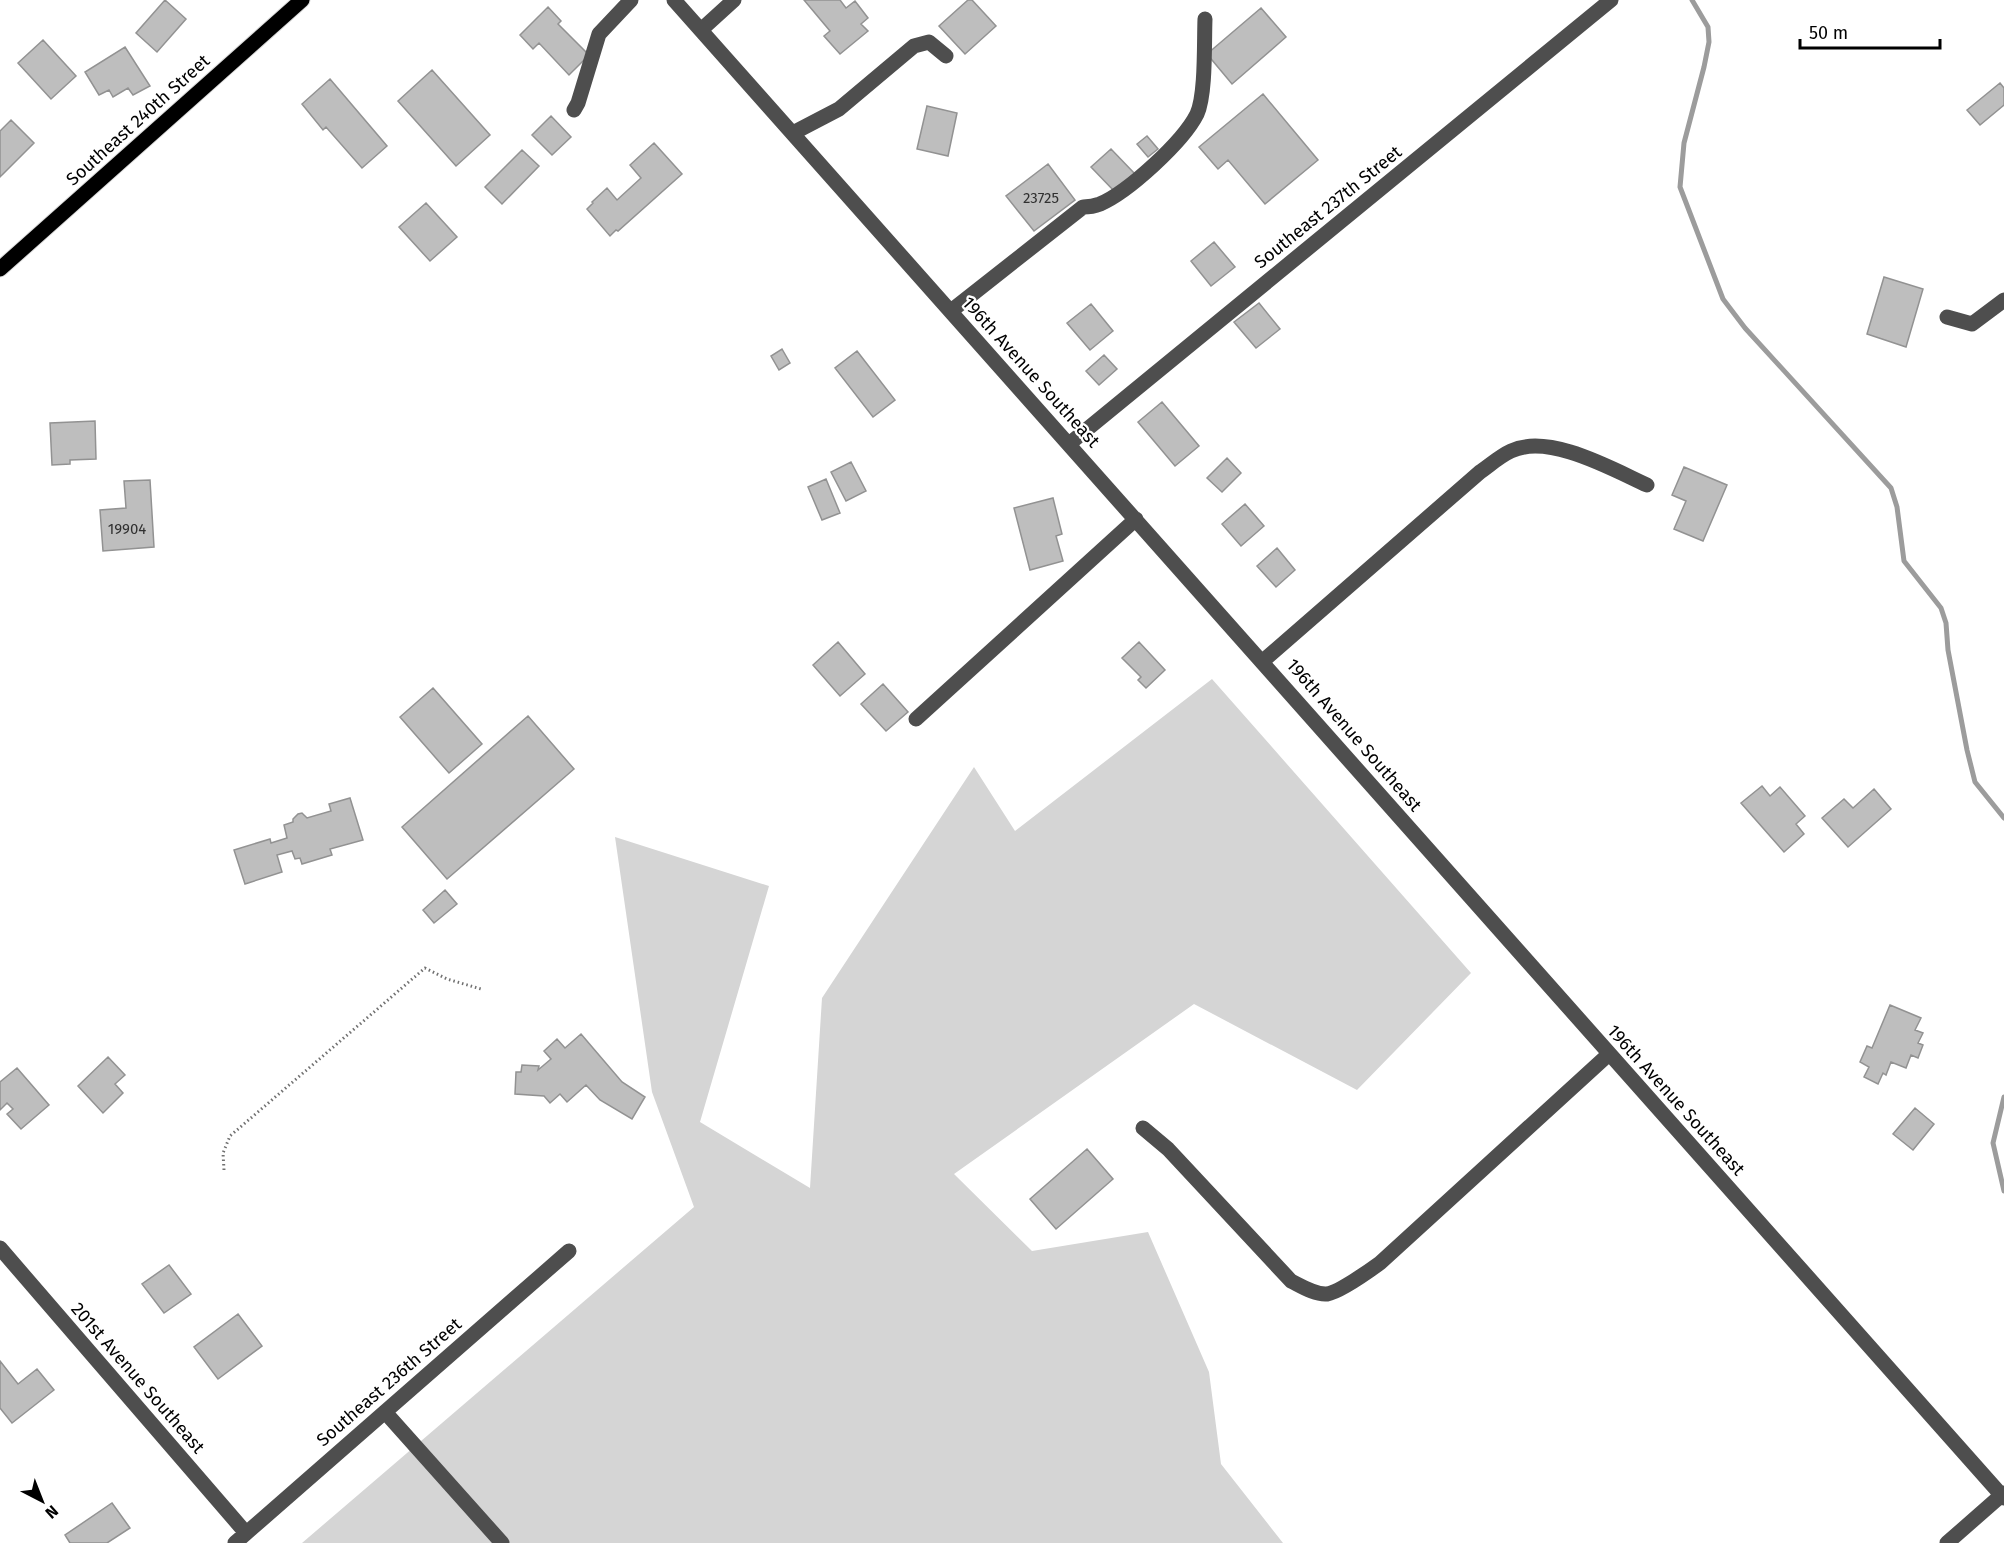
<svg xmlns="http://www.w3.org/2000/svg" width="2004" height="1543" font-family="'Fira Sans',sans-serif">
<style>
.green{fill:#d5d5d5}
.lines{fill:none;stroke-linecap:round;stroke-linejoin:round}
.stream{stroke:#9c9c9c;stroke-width:5}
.building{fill:#bebebe;stroke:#929292;stroke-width:1.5}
.major-casing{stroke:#dbdbdb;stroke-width:17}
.path{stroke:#707070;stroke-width:3;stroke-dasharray:1.5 3;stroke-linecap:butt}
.minor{stroke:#4e4e4e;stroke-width:15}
.major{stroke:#000;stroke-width:15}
.labels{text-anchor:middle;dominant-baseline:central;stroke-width:4.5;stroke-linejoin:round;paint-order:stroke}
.number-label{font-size:15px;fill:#303030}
.street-label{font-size:18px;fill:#000;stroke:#fff}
</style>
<rect width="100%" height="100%" fill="#fff"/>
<path class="green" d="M1212 679 1471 973 1357 1090 1194 1004 954 1174 1032 1251 1148 1232 1209 1372 1221 1464 1283 1543H302L694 1207 652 1092 615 837 769 886 700 1122 810 1188 822 998 974 767 1015 831Z"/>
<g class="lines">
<path class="stream" d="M1692 0 1708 27 1709 42 1704 67 1684 143 1680 187 1723 299 1745 328 1891 488 1897 507 1904 561 1941 608 1946 623 1948 650 1967 750 1975 782 2004 818
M2004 1097 1993 1143 2004 1191"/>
</g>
<path class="building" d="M165 0 186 19 157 52 136 33Z
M804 0H840L846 8 855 1 868 18 861 24 868 31 840 54 824 36 830 31Z
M968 0H972L996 26 965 54 939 26Z
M548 7 561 21 558 24 589 55 569 75 539 43 533 49 520 35Z
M1261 8 1286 37 1232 84 1207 54Z
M43 40 76 76 51 99 18 63Z
M125 47 150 86 133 95 128 88 113 97 109 90 99 95 85 72Z
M432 70 490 135 456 166 398 101Z
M330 79 387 146 362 168 326 127 323 130 302 104Z
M2000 83 2004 88V105L1980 125 1967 110Z
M1263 94 1318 160 1265 204 1228 160 1218 169 1199 147Z
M927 106 957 113 948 156 917 149Z
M551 116 571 137 552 155 532 135Z
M11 120 34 143 0 177V131Z
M1147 136 1158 149 1148 157 1137 144Z
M654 143 682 174 618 231 616 230 610 236 587 209 593 203 592 202 607 188 617 200 641 178 630 165Z
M1111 149 1135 174 1115 192 1091 167Z
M522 150 539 166 502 204 485 187Z
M1048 164 1075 200 1034 231 1006 196Z
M426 203 457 237 430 261 399 227Z
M1214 242 1235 267 1211 286 1191 261Z
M1884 277 1923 289 1906 347 1867 334Z
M1259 303 1280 329 1256 348 1234 322Z
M1091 304 1113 331 1090 350 1067 323Z
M782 349 790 363 779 370 771 356Z
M857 351 895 400 873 417 835 368Z
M1104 355 1117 369 1099 385 1086 371Z
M1162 402 1199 446 1175 466 1138 422Z
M95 421 96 459 70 460V464L52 465 50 423Z
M1227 458 1241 473 1222 492 1207 478Z
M851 462 866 491 846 501 831 472Z
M1684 467 1727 485 1703 541 1674 529 1686 501 1672 495Z
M826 479 840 513 822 520 808 487Z
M150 480 154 547 103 551 100 510 126 508 124 481Z
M1053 498 1062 534 1056 536 1063 561 1030 570 1014 508Z
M1245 504 1264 526 1241 546 1222 524Z
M1277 548 1295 570 1276 587 1257 566Z
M838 642 865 674 840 696 813 665Z
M1139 642 1165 670 1146 688 1138 680 1141 677 1122 658Z
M883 684 908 712 886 731 861 704Z
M433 688 482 744 449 773 400 717Z
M528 716 574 769 447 879 402 827Z
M1762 786 1770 796 1780 787 1805 816 1796 824 1804 834 1784 852 1741 803Z
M1874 789 1891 809 1848 847 1822 818 1844 799 1853 808Z
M350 798 363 840 330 849 332 855 302 864 300 858 295 859 292 851 277 855 282 872 245 884 234 850 270 839 271 843 287 838 284 825 293 822V819L298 814 302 813 307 818 331 811 329 804Z
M445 890 457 904 434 923 423 910Z
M1890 1005 1921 1018 1915 1030 1923 1033 1918 1043 1923 1045 1918 1058 1911 1055 1906 1068 1891 1062 1886 1075 1883 1073 1878 1084 1864 1077 1869 1067 1860 1062 1867 1046 1872 1048Z
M581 1034 622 1082 645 1097 632 1119 600 1100 586 1085 567 1102 560 1094 550 1103 544 1096 515 1094 516 1072H521L522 1065 539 1066 538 1070 551 1059 544 1051 557 1039 565 1048Z
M108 1057 125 1075 115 1084 123 1093 103 1113 78 1086Z
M17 1068 49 1105 21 1129 7 1114 13 1109 7 1103 0 1110V1082Z
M1915 1108 1934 1124 1913 1150 1893 1134Z
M1087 1149 1113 1179 1056 1229 1030 1199Z
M169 1265 191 1294 164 1313 142 1284Z
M238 1314 262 1346 218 1379 194 1347Z
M0 1361 18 1384 37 1369 54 1390 12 1423 0 1408Z
M112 1503 130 1528 107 1543H70L65 1535Z"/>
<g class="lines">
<defs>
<path id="major" d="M0 269 302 0"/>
</defs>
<use href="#major" class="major-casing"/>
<path class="path" d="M224 1170 223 1153 230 1136 425 968 447 979 481 989"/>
<path class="minor" d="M674 0 2004 1498
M701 30 734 0
M574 110 578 103 599 34 631 0
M793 133 839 109 914 46 929 42 946 56
M951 311 1083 207C1088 207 1095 206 1100 204 1128 192 1183 142 1197 114 1206 94 1204 42 1205 19
M1947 317 1972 324 2004 300
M1069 444 1611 0
M1263 661 1480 472C1490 465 1500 456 1511 451 1549 433 1612 469 1647 485
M916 719 1136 519
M1143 1128 1168 1149 1291 1281C1301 1286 1315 1295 1327 1294 1339 1292 1369 1271 1380 1263L1609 1054
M0 1248 246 1533
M385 1412 502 1543
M235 1543 569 1251
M1947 1543 2004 1493"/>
<use href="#major" class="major"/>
</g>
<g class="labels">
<g class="number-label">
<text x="1041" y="198">23725</text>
<text x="127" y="529">19904</text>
</g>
<g class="street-label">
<text transform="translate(138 120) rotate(-42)">Southeast 240th Street</text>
<text transform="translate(1328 207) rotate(-39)">Southeast 237th Street</text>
<text transform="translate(1031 372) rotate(48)">196th Avenue Southeast</text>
<text transform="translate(1354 735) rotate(49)">196th Avenue Southeast</text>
<text transform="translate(1676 1100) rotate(48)">196th Avenue Southeast</text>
<text transform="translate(138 1378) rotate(49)">201st Avenue Southeast</text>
<text transform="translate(389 1382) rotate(-41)">Southeast 236th Street</text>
</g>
</g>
<g transform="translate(42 1501) rotate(138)" stroke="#ffffff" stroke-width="4.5" paint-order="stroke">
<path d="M0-4.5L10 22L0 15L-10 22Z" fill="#000000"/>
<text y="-9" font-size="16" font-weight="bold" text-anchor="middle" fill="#000000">N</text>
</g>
<path d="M1800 39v9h140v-9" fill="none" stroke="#000000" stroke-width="3"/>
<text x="1809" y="39" font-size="18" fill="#000000" stroke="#ffffff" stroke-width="4.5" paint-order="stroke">50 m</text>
</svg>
